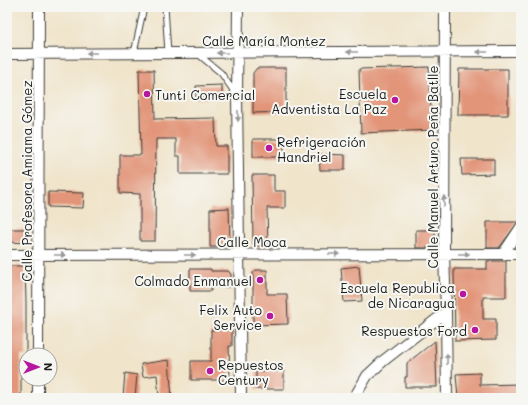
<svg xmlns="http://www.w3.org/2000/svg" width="528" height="405" font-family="Mali,sans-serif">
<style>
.building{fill:#e29579}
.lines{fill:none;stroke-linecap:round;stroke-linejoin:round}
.lane-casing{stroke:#3c3a36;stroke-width:7}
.street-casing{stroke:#3c3a36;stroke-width:12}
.lane{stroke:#fff;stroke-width:5}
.street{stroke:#fff;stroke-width:10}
.oneway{fill:#999}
.poi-dot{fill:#b5179e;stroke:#f6f6f2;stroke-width:1.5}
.labels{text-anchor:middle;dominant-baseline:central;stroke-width:4;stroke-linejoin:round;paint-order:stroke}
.street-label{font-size:13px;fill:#1c1c1c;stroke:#f6f6f2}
.poi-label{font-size:13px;fill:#1c1c1c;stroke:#f6f6f2;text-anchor:end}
</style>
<rect width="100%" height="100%" fill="#f6f6f2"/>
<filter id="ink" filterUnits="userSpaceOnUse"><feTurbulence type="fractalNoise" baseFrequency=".025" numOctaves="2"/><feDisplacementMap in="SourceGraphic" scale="8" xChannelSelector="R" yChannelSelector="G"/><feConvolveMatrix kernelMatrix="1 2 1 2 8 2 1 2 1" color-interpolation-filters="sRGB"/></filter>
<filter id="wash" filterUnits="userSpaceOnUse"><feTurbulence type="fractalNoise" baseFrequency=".012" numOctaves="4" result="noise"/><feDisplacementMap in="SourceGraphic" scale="16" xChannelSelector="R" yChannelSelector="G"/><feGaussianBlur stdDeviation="0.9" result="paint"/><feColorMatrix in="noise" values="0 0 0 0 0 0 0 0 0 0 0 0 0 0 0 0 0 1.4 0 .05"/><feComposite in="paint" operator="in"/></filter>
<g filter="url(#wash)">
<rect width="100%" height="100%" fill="#f0e4ca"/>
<g id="blocks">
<path class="building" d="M429 67 432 130 361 133 359 69Z
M257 68H286V112L253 113V73Z
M459 69H508V115H458Z
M139 70H154L155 119 215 118 216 146H227V174H180V156H176V139H156L155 241H140V194L120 193V155H141Z
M222 85V98L196 99V86Z
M253 139H284V157H253Z
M319 154 345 155V170H320Z
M461 159H494V174L462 175Z
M252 175H274V191H285V208H267L268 246H256L253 244Z
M48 192 84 193 83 208 48 207Z
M229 208 230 243 225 247H210V209Z
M487 222H518L499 248H487Z
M7 229H27V243L7 242Z
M416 230H435V248H416Z
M487 261H506V297H483V319H496V340L455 341 454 269H487Z
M7 266H25L26 302V355L21 356V398H7Z
M359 266 362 301 344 302 341 268Z
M190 269H211V271H228L231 274V287H211V291H190Z
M256 270H267V294H287L288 324 253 325V273Z
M211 330H232V346H229L230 380H191V361H211Z
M435 341 437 387H405V377H407V363Z
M169 360 172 398H159L157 375 143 377 141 364Z
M256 371H284V389H256Z
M125 373 137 375 135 398H123Z
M480 373V385L521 384V398H458L456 374Z"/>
</g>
</g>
<g filter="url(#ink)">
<use href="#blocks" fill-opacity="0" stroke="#3c3a36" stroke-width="1"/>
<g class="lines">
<defs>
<path id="lane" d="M165 7 168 53
M134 53 144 7
M198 54 221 73 235 93"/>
<path id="street" d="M238 7 237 96 241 398
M445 7 444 254 446 312 447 398
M7 54 521 51
M503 254 521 227
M7 255 521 254
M38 355 39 7
M38 398V379
M354 398 367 376 383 361 446 312"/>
</defs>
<use href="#lane" class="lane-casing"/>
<use href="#street" class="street-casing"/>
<use href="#lane" class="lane"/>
<use href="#street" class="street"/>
</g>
<defs><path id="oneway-solid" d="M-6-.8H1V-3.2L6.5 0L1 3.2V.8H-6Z"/></defs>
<g class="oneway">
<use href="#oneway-solid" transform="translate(352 52) rotate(180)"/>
<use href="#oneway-solid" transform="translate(482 52) rotate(180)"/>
<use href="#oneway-solid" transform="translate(92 53) rotate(180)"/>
<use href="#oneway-solid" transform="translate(222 53) rotate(180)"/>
<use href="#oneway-solid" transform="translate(238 116) rotate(90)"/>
<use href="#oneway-solid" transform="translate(444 201) rotate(-90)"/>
<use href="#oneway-solid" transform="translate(334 254)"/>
<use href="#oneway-solid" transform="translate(464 254)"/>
<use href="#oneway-solid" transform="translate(60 255)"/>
<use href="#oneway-solid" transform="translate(190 255)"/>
<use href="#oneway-solid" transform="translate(447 359) rotate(-91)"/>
</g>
</g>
<g class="poi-dot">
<circle cx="147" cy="94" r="4"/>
<circle cx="395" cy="100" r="4"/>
<circle cx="269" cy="148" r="4"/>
<circle cx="260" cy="280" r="4"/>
<circle cx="463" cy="294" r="4"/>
<circle cx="270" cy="316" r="4"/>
<circle cx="475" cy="330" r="4"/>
<circle cx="210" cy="371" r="4"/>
</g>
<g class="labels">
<g class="street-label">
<text x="264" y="40">Calle María Montez</text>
<text transform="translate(432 167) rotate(-90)">Calle Manuel Arturo Peña Batlle</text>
<text transform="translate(26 181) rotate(-90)">Calle Profesora Amiama Gómez</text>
<text x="252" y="241">Calle Moca</text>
</g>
<g class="poi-label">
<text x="387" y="93">Escuela<tspan x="387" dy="15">Adventista La Paz</tspan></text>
<text x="155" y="94" text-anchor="start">Tunti Comercial</text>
<text x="277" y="141" text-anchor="start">Refrigeración<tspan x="277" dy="15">Handriel</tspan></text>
<text x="252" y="280">Colmado Enmanuel</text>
<text x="455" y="287">Escuela Republica<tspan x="455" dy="15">de Nicaragua</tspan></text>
<text x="262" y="309">Felix Auto<tspan x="262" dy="15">Service</tspan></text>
<text x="467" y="330">Respuestos Ford</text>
<text x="218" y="364" text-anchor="start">Repuestos<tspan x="218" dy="15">Century</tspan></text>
</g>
</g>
<rect width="528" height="405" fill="none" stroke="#f6f6f2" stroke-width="24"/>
<g transform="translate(38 367) rotate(90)"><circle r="19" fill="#f6f6f2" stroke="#9f9f9c"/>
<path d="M0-3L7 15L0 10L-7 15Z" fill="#b5179e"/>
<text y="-6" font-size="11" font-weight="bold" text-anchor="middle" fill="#1c1c1c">N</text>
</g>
</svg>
